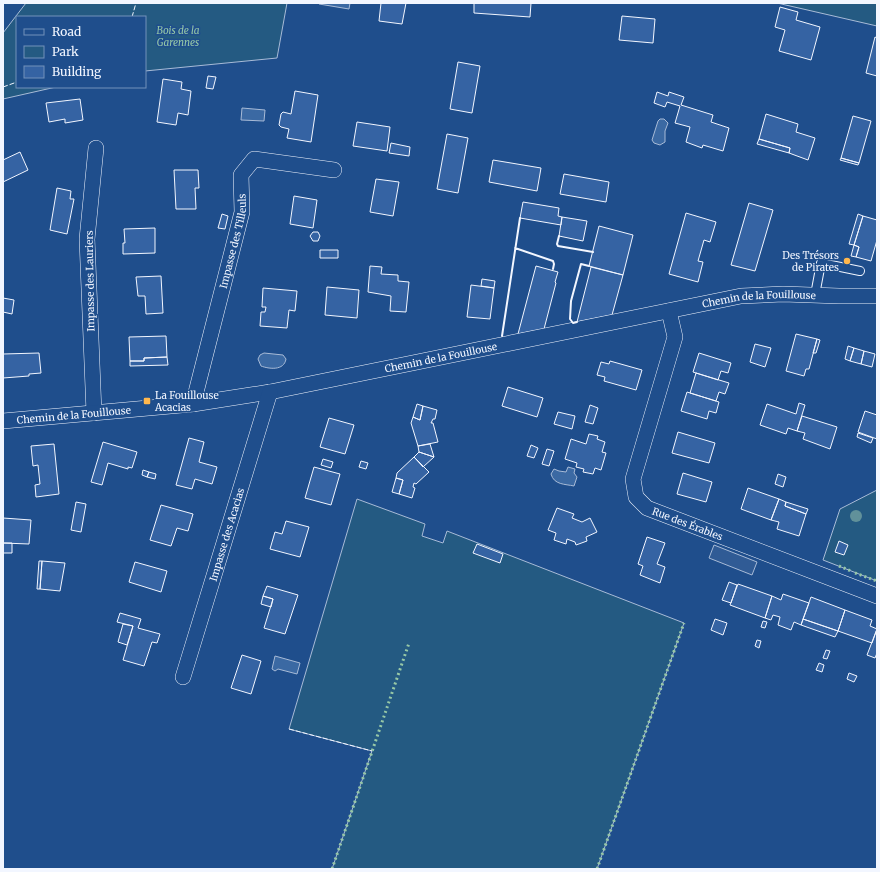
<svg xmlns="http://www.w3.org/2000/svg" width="880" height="872" font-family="Merriweather,serif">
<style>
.green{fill:#245a82;stroke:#a8bbd7}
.parking{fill:#305b95;stroke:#a8bbd7}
.water{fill:#3b69a3;stroke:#a8bbd7}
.building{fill:#3563a3;stroke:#f2f6ff}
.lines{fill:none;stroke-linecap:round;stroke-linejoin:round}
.service-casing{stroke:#f2f6ff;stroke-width:10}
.minor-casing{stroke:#f2f6ff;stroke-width:16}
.service{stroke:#1f4e8c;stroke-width:8}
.minor{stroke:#1f4e8c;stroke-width:15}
.hedge{stroke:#97c8a6;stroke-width:3;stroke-dasharray:2 3;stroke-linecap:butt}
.fence{stroke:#f2f6ff;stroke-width:1;stroke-dasharray:5 2;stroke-linecap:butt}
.wall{stroke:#f2f6ff;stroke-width:2}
.tree{fill:#61919a}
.poi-dot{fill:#ffb74d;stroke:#1f4e8c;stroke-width:1.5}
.labels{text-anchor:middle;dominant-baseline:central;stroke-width:3;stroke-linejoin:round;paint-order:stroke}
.park-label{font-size:10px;font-style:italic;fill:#97c8a6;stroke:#1f4e8c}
.street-label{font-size:10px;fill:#f2f6ff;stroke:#1f4e8c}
.poi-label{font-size:10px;fill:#f2f6ff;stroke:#1f4e8c;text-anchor:end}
</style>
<rect width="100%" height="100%" fill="#1f4e8c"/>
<path class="green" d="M26 3H287L277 58 145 71V17H17V87H56L3 99V33Z
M777 3H877V26Z
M877 490V581L823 560 840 509Z
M357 499 425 524 422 536 443 543 447 531 684 623 597 869H332L372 751 289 729Z"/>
<path class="parking" d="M714 545 757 562 752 575 709 558Z"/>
<path class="water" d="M319 3H350L349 9 319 4Z
M242 108 265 110 264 121 241 120Z
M660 119H664L668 123 665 131V142L660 145 654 143 652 140 658 121Z
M264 353 283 355 286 359C284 371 269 369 261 366L258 359 260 355Z
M568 467 575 469 574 473 577 477 574 486C565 484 554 485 551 474L554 469 559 471 566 472Z
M275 656 300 663 297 674 278 669 275 671 272 669Z"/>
<path class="building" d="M381 3H406L402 24 379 21Z
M474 3H531L530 17 474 13Z
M780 7 798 12 796 20 820 27 811 60 779 51 785 30 775 27Z
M622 16 655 19 653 43 619 40Z
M875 37 877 38V76L866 73Z
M458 62 480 66 472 113 450 109Z
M208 76 216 77 213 89 206 88Z
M163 79 182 82 181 89 191 91 188 115 178 113 176 125 157 122Z
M295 91 318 95 311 142 287 138 289 129 281 127 279 125 281 114 283 112 291 114Z
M657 92 668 96 669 92 684 97 681 105 713 115 711 122 729 128 723 151 703 145 702 148 686 142 690 127 675 123 680 106 667 102 665 107 654 103Z
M80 99 83 120 65 123V119L49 122 46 103Z
M766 114 798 124 796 132 815 138 808 160 789 153 790 148 759 139Z
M853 116 871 121 859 163 841 158Z
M357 122 390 127 387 151 353 146Z
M447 134 468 138 458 193 437 189Z
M759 139 790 148 789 153 757 144Z
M391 143 410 147 409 156 389 153Z
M20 152 28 170 3 182V160Z
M841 158 859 163 858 165 840 160Z
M493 160 541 168 537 191 489 182Z
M174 170H198L199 188H195L196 209H176Z
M564 174 609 182 606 202 560 194Z
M376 179 399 182 393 216 370 212Z
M57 188 71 191 70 199H74L67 234 50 230Z
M294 196 317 200 313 228 290 224Z
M523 202 559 208 558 216 562 217 561 225 520 218Z
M749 203 773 210 755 271 731 265Z
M686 213 716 222 710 242 704 240 698 261 703 262 698 282 669 274Z
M222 214 228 216 225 229 218 228Z
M858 214 863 216 854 245 849 244Z
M863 216 877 220V240L871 261 856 257 859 247 854 245Z
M562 217 587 221 583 241 559 236Z
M599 226 633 235 623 275 589 266Z
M155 228V253L123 254V243H125L124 229Z
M313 232H318L320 236 318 241H313L310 236Z
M854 245 859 247 856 257 851 256Z
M320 250H338V258H320Z
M370 266 382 267 381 274 398 275V281L409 282 406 312 390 311 391 296 368 292Z
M536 266 558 272 555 282 556 283 544 329 518 334Z
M591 267 623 275 612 315 577 322Z
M161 276 163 313 146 314 145 296H138L136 277Z
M482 279 495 281 494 288 481 286Z
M471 285 494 288 490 319 467 317Z
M327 287 359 290 357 318 325 315Z
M263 288 297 291 295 311 289 310 287 328 260 326 261 312H265L266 307H262Z
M3 298 14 300 12 314 3 312Z
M796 334 817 339 809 369H806L804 376 786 371Z
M166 336 167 357 144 358V361H130L129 337Z
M817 339 820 340 816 353H813Z
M755 344 771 348 765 367 750 362Z
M848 346 854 348 850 361 845 359Z
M854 348 864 351 861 364 850 361Z
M864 351 875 354 872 367 861 364Z
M39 353 41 373 29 374V376L3 378V354Z
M699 353 731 363 728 373 721 371 718 380 693 372Z
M167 357 168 365 130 366V361H144V358Z
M610 361 642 370 636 390 604 381 605 377 597 375 601 362 609 364Z
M696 373 729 383 725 394 719 392 716 401 690 393Z
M508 387 543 398 537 417 502 406Z
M687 392 719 402 716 413 709 411 707 419 681 411Z
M799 403 805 405 797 431 788 428 786 434 760 425 767 404 796 414Z
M417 404 423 406 420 420 413 417Z
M590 405 598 408 593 424 585 422Z
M423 406 437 410 435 419H433L431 423H433L438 442 418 446 411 423 413 417 420 420Z
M865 411 877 415V439L858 432Z
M558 412 575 416 572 429 554 424Z
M802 416 837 427 830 449 803 439 805 433 797 431Z
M329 418 354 425 345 454 320 447Z
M678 432 715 443 709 463 672 453Z
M858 433 873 438 871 443 857 437Z
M589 434 598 436 597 439 605 442 602 452 606 453 601 470 595 468 593 474 583 472 584 469 576 467 577 463 565 459 571 439 586 444Z
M189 438 204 442 199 462 217 467 212 484 195 479 192 489 176 485Z
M103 442 137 452 132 468 128 467V469L108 463 102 485 91 482Z
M54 444 59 494 36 497 35 485 40 484 38 465 33 466 31 446Z
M430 444 434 457 419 452 418 446Z
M531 445 538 448 534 458 527 456Z
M547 449 554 451 549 466 542 464Z
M419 452 434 457 423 467 414 457Z
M414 457 429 472 416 484 414 483 413 487 415 488 412 498 399 494 403 480 396 478 397 473Z
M323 459 333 462 331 468 321 465Z
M361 461 368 463 366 469 359 467Z
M314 467 340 474 331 505 305 498Z
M143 470 149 472 147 477 142 475Z
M149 472 156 474 155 479 147 477Z
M683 473 712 482 706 502 677 494Z
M778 474 786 477 783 487 775 484Z
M396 478 403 480 399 494 392 492Z
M748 488 779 499 771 520 741 509Z
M779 499 786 502 785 506 806 514 799 536 777 529 779 522 771 520Z
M76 502 86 504 81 532 71 530Z
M786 502 808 509 806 514 785 506Z
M161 505 193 514 188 531 177 528 171 546 150 540Z
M557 508 574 514 572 518 582 522 590 518 597 532 586 537 587 541 576 545 575 542 567 539 566 544 554 540 556 533 548 530Z
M3 518 31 520 29 544 3 543Z
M286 521 309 527 300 557 270 549 275 532 282 534Z
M647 537 665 543 657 564 665 567 660 583 640 575 643 566 638 564Z
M839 541 848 545 844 555 835 552Z
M3 543H12V553H3Z
M477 544 503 554 500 563 473 553Z
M39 561H42L40 589H37Z
M42 561 65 563 60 591 40 589Z
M135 562 167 571 161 592 129 582Z
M729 582 737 585 731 603 722 600Z
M738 584 772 596 765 618 730 605Z
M267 586 298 595 285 634 264 628 273 599 263 596Z
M783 594 809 603 801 625 794 622 791 630 778 625 780 617 773 615 771 620 765 618 772 596 781 600Z
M263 596 273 599 271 607 261 604Z
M811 597 845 610 838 631 803 619Z
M845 610 872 620 870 626 877 629 872 643 838 631Z
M120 613 141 619 138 628 160 634 157 643 152 642 144 666 123 660 133 626 117 622Z
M715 619 727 623 723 635 711 630Z
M803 619 838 631 835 637 801 625Z
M763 621 767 622 765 628 761 627Z
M123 624 133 626 127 645 118 642Z
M877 629V653L875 658 867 655Z
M757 640 761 641 759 648 755 646Z
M826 650 830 651 827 659 823 658Z
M242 655 261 661 251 694 231 688Z
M819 663 824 665 822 672 816 670Z
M849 673 857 676 854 682 847 679Z"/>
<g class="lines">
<defs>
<path id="service" d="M815 295 821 263 860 271"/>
<g id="minor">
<path id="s1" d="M669 311 675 337 633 479 636 497 647 508 877 596"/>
<path id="s2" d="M193 404 242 212 241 175 254 159 334 170"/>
<path d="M94 413 87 239 96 148"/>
<path id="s3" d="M3 421 193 404 270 392 741 296 783 294 839 296H877"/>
<path id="s4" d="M183 677 270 392"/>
</g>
</defs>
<use href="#service" class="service-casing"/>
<use href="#minor" class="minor-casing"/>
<use href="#service" class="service"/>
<use href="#minor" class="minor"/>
<path class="hedge" d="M839 566 851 571
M855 573 877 581
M332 869 409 643
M597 869 684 623"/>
<path class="fence" d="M132 17 136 3
M3 87 17 82
M289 729 372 751"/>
<path class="wall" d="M559 236 557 244 558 246 593 252
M515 248 553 261 554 264 553 269
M577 322 573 323 570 319 571 301 581 264 589 266
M502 336 520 218"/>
</g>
<circle class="tree" cx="856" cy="516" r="6"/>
<g class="poi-dot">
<circle cx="847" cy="261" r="4"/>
<rect x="143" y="397" width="8" height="8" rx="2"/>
</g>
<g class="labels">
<g class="park-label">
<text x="178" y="30">Bois de la<tspan x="178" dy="12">Garennes</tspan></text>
</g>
<g class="street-label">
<text stroke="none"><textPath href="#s2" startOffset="168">Impasse des Tilleuls</textPath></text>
<text transform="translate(90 281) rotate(-91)">Impasse des Lauriers</text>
<text stroke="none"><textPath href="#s3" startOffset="767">Chemin de la Fouillouse</textPath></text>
<text stroke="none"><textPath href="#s3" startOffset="443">Chemin de la Fouillouse</textPath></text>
<text stroke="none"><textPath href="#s3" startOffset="71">Chemin de la Fouillouse</textPath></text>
<text stroke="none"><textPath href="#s1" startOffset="252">Rue des Érables</textPath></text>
<text stroke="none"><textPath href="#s4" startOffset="149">Impasse des Acacias</textPath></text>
</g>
<g class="poi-label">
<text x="839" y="255">Des Trésors<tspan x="839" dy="12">de Pirates</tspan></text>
<text x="155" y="395" text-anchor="start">La Fouillouse<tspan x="155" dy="12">Acacias</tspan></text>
</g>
</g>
<rect width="880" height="872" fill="none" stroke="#f2f6ff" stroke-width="8"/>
<rect x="16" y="16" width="130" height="72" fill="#1f4e8c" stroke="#7391ba"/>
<rect x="24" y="29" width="20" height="6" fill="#1f4e8c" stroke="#7391ba"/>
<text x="52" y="36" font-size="12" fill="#f2f6ff">Road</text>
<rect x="24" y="46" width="20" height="12" fill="#245a82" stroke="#7391ba"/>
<text x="52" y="56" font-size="12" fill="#f2f6ff">Park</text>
<rect x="24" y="66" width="20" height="12" fill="#3563a3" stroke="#7391ba"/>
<text x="52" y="76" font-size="12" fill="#f2f6ff">Building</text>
</svg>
